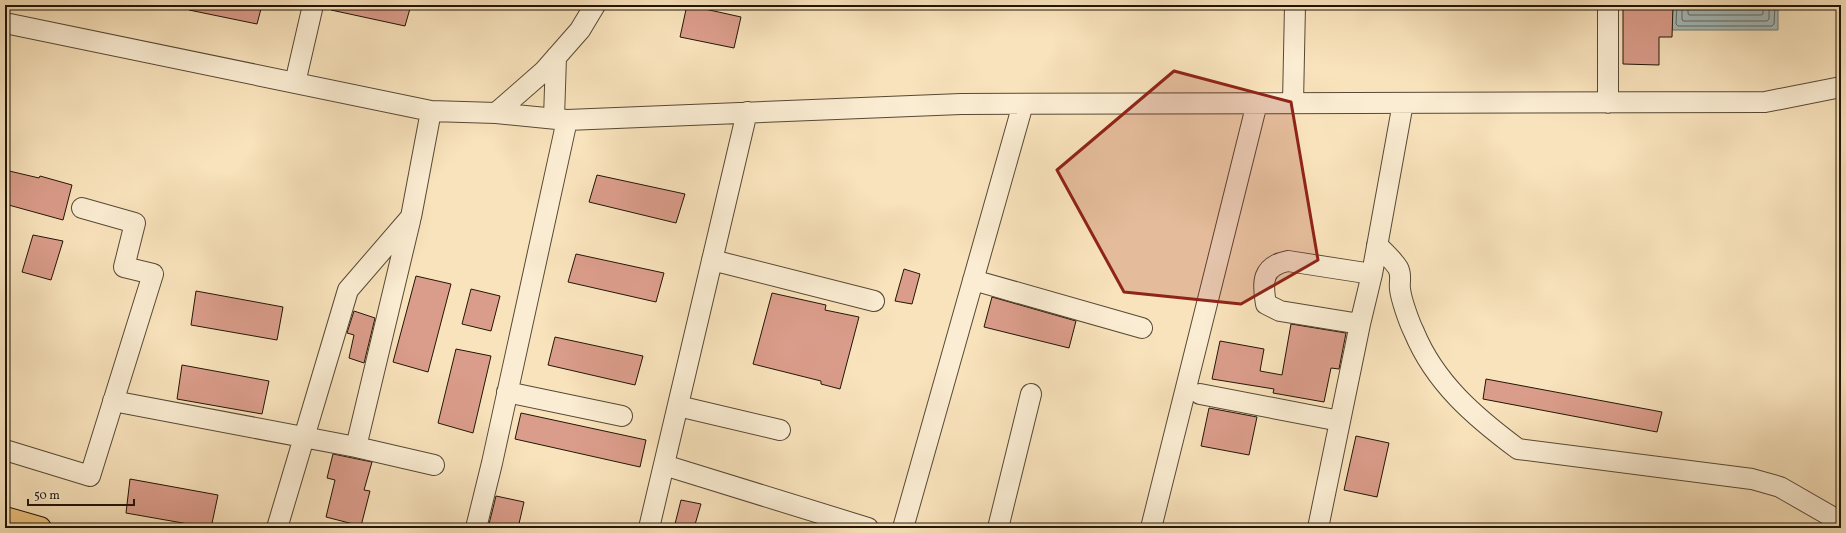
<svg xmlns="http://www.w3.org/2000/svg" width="1846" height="533" font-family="Vollkorn,serif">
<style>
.water{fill:#a3bbbb;stroke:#6f7973}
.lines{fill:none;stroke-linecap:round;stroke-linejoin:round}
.shore{stroke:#626860;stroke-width:1}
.building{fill:#db9d8b;stroke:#211606}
.minor-casing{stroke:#574934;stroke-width:22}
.major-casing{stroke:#211606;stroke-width:24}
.minor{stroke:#fbedd3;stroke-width:20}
.major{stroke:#ecc27e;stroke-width:22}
.marked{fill:#8f2418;fill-opacity:0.2;stroke:#8f2418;stroke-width:3;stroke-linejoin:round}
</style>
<rect width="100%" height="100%" fill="#f9e3bc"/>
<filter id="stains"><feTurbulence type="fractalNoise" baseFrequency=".005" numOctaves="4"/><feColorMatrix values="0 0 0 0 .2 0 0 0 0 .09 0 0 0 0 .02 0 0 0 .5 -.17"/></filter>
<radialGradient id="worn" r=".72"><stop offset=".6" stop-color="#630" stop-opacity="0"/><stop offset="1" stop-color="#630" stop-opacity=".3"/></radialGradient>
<path class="water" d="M1673 5H1778V30H1672Z"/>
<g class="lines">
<path class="shore" d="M1677 5 1676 24 1678 26H1772L1774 24 1775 5
M1682 5V19L1683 21H1767L1769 19V5
M1688 5V13L1689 15H1761L1763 14V5"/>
</g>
<path class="building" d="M189 5H262L257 24 189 10Z
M331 5H411L405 26 331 10Z
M687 5 741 17 734 48 680 37Z
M1623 5H1673L1672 37H1659V65L1623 64Z
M5 170 39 178 40 176 72 185 63 220 5 204Z
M597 175 685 194 676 223 589 202Z
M33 235 63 241 51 280 22 272Z
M576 254 664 273 656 302 568 282Z
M904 269 920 274 912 304 895 301Z
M416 276 451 284 428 372 393 362Z
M471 289 500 296 491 331 462 324Z
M196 291 283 307 277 340 191 325Z
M772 293 826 305 825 310 859 317 840 389 821 384V381L753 364Z
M992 297 1076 321 1069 348 984 327Z
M354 311 375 318 364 363 349 358 354 335 347 333Z
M1291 324 1346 333 1339 369 1331 368 1324 402 1273 393 1274 389 1212 379 1220 341 1264 349 1260 371 1282 375Z
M555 337 643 356 635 385 548 365Z
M456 349 491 356 473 433 438 423Z
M182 365 269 381 262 414 177 399Z
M1486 379 1662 412 1657 432 1483 399Z
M1209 408 1257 417 1249 455 1201 446Z
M521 413 646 440 640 467 515 439Z
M1356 436 1389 443 1377 497 1344 490Z
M333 454 372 462 364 490 370 491 361 526 326 517 335 480 327 478Z
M130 479 218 495 211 528 126 513Z
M496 496 524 502 518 528H488Z
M681 500 701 504 694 528H674Z"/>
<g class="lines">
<defs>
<path id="minor" d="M5 23 431 111 496 113 567 120 961 104 1765 102 1841 87
M295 83 313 5
M1293 103 1295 5
M1608 103V5
M496 113 544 71 580 30 595 5
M554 118 556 57
M1377 245C1384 252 1393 260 1398 268 1402 275 1399 282 1400 289 1401 299 1409 322 1414 332 1435 383 1475 417 1518 449L1752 479 1780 487 1841 522
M712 260 874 301
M973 280 1142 328
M1360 324 1280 311 1266 304C1262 282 1262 266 1288 261L1372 274
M507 392 622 416
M1200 394 1340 421
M113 401 356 447 434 465
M678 406 780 430
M356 447 410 221
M5 450 90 476 153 274 124 267 135 223 82 208
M664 465 868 528
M277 528 348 290 411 217 431 111
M476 528 492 463 567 120
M649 528 747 112
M903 528 1023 104
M998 528 1031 394
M1151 528 1257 103
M1318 528 1360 324 1372 274 1403 103"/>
<path id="major" d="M5 518 40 528"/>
</defs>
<use href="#minor" class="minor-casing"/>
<use href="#major" class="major-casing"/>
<use href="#minor" class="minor"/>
<use href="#major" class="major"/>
</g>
<path class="marked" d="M1174 71 1291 102 1318 260 1241 304 1124 292 1057 170Z"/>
<rect width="1846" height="533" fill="none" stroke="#f9e3bc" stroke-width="20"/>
<rect x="6" y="6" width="1834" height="521" fill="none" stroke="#211606" stroke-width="2"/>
<rect x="10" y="10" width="1826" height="513" fill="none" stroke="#211606"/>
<path d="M28 499v6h106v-6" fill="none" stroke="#211606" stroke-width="2"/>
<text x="34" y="499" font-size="12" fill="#211606" stroke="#fbedd3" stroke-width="3" paint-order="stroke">50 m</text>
<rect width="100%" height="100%" filter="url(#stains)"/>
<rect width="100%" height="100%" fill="url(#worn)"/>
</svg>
